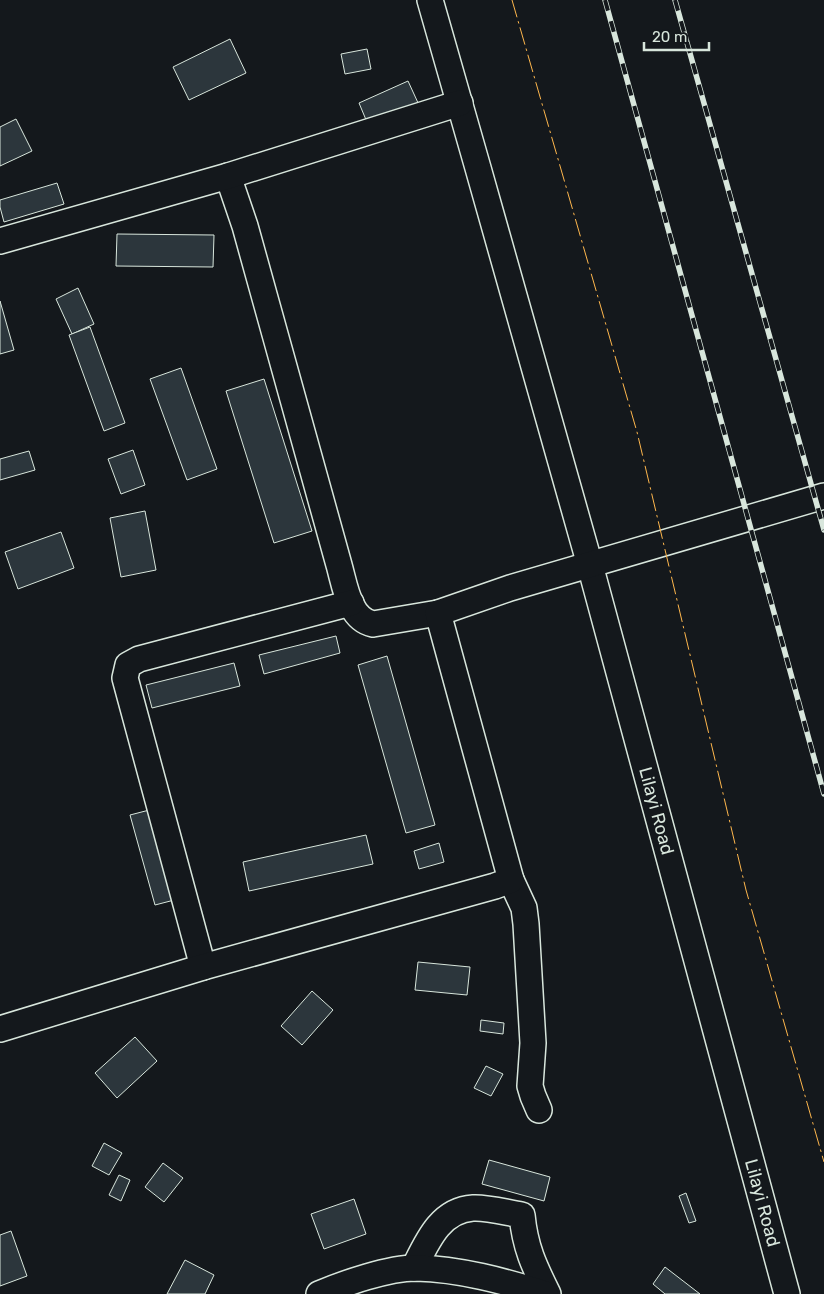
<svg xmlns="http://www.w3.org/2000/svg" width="824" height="1294" font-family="Rubik,sans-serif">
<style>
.building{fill:#2c363c;stroke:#d8e6dc}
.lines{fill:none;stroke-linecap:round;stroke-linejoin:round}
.minor-casing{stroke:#d8e6dc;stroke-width:28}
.minor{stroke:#14181c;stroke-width:25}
.rail-casing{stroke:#d8e6dc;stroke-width:5.5}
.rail{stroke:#14181c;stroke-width:4;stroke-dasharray:11;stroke-linecap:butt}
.power{stroke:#ffb74d;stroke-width:1;stroke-dasharray:18 4 2.5 4;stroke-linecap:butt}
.labels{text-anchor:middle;stroke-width:4;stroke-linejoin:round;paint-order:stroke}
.street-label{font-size:18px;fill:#d8e6dc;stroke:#14181c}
</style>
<rect width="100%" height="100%" fill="#14181c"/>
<!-- building -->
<g class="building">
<path d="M230 39 246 73 189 100 173 67Z"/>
<path d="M367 49 371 69 345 74 341 54Z"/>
<path d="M408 81 419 105 369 127 359 103Z"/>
<path d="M16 119 32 151 0 166V127Z"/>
<path d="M57 183 64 204 4 222 0 207V200Z"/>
<path d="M117 234 214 235 213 267 116 266Z"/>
<path d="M78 288 94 324 72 334 56 299Z"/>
<path d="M0 301 14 350 0 354Z"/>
<path d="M90 327 125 423 104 431 69 335Z"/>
<path d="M181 368 217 469 187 480 150 379Z"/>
<path d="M264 379 312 531 274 543 226 391Z"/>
<path d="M133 450 145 485 121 494 108 459Z"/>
<path d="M29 451 35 470 0 480V459Z"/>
<path d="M145 511 156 570 121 577 110 518Z"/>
<path d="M61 532 74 568 18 589 5 552Z"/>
<path d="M336 636 340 653 264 674 259 655Z"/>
<path d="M387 656 435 825 406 833 358 665Z"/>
<path d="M234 663 240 686 152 708 146 685Z"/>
<path d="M157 808 182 898 155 905 130 815Z"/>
<path d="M366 835 373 864 249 891 243 862Z"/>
<path d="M439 843 444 862 419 869 414 851Z"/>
<path d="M418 962 470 967 467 995 415 990Z"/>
<path d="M312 991 333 1010 302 1045 281 1026Z"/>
<path d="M481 1020 504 1023 503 1034 480 1031Z"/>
<path d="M135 1037 157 1061 117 1098 95 1073Z"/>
<path d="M486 1066 503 1074 491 1096 474 1088Z"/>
<path d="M104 1143 122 1153 109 1175 92 1166Z"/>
<path d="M489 1160 550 1177 544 1201 482 1184Z"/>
<path d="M163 1163 183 1178 164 1202 145 1187Z"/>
<path d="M119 1175 130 1180 121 1201 109 1195Z"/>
<path d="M686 1193 696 1221 689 1223 679 1196Z"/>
<path d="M354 1199 366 1234 324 1249 311 1214Z"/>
<path d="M11 1231 27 1276 0 1286V1235Z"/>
<path d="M185 1260 214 1275 205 1294H167Z"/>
<path d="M665 1267 700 1294H665L653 1284Z"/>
</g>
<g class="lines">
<!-- minor casing -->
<g class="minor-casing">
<g id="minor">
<path id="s1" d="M430 0 478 168 590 565 787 1294"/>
<path d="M228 176 245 226 339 565C345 586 349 619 373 624L438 613"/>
<path d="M0 241 228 176 460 103"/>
<path d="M511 880 524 908 526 924 533 1043 530 1086 533 1096 539 1110"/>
<path d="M203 967 125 678 128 665 139 659 351 603"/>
<path d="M0 1029 203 967 495 886 511 880 438 613 510 588 824 496"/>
<path d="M414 1268C427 1242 440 1210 473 1208 487 1207 508 1213 522 1215 525 1247 534 1266 548 1294"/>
<path d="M319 1294C345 1283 388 1268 416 1268 460 1269 504 1281 545 1294"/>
</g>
</g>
<!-- minor -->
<use href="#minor" class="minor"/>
<!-- rail casing -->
<g class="rail-casing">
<g id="rail">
<path d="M605 0 824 794"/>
<path d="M675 0 824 530"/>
</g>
</g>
<!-- rail -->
<use href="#rail" class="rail"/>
<!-- power -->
<path class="power" d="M512 0 637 432 746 890 824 1162"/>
</g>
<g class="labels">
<!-- street labels -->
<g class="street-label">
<text dy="6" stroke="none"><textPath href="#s1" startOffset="842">Lilayi Road</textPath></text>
<text dy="6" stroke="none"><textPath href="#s1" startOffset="1248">Lilayi Road</textPath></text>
</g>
</g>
<!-- scale -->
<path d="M644 42v8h65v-8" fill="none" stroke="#d8e6dc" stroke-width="2.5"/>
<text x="652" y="42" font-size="15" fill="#d8e6dc" stroke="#14181c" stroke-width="4" paint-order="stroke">20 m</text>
</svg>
